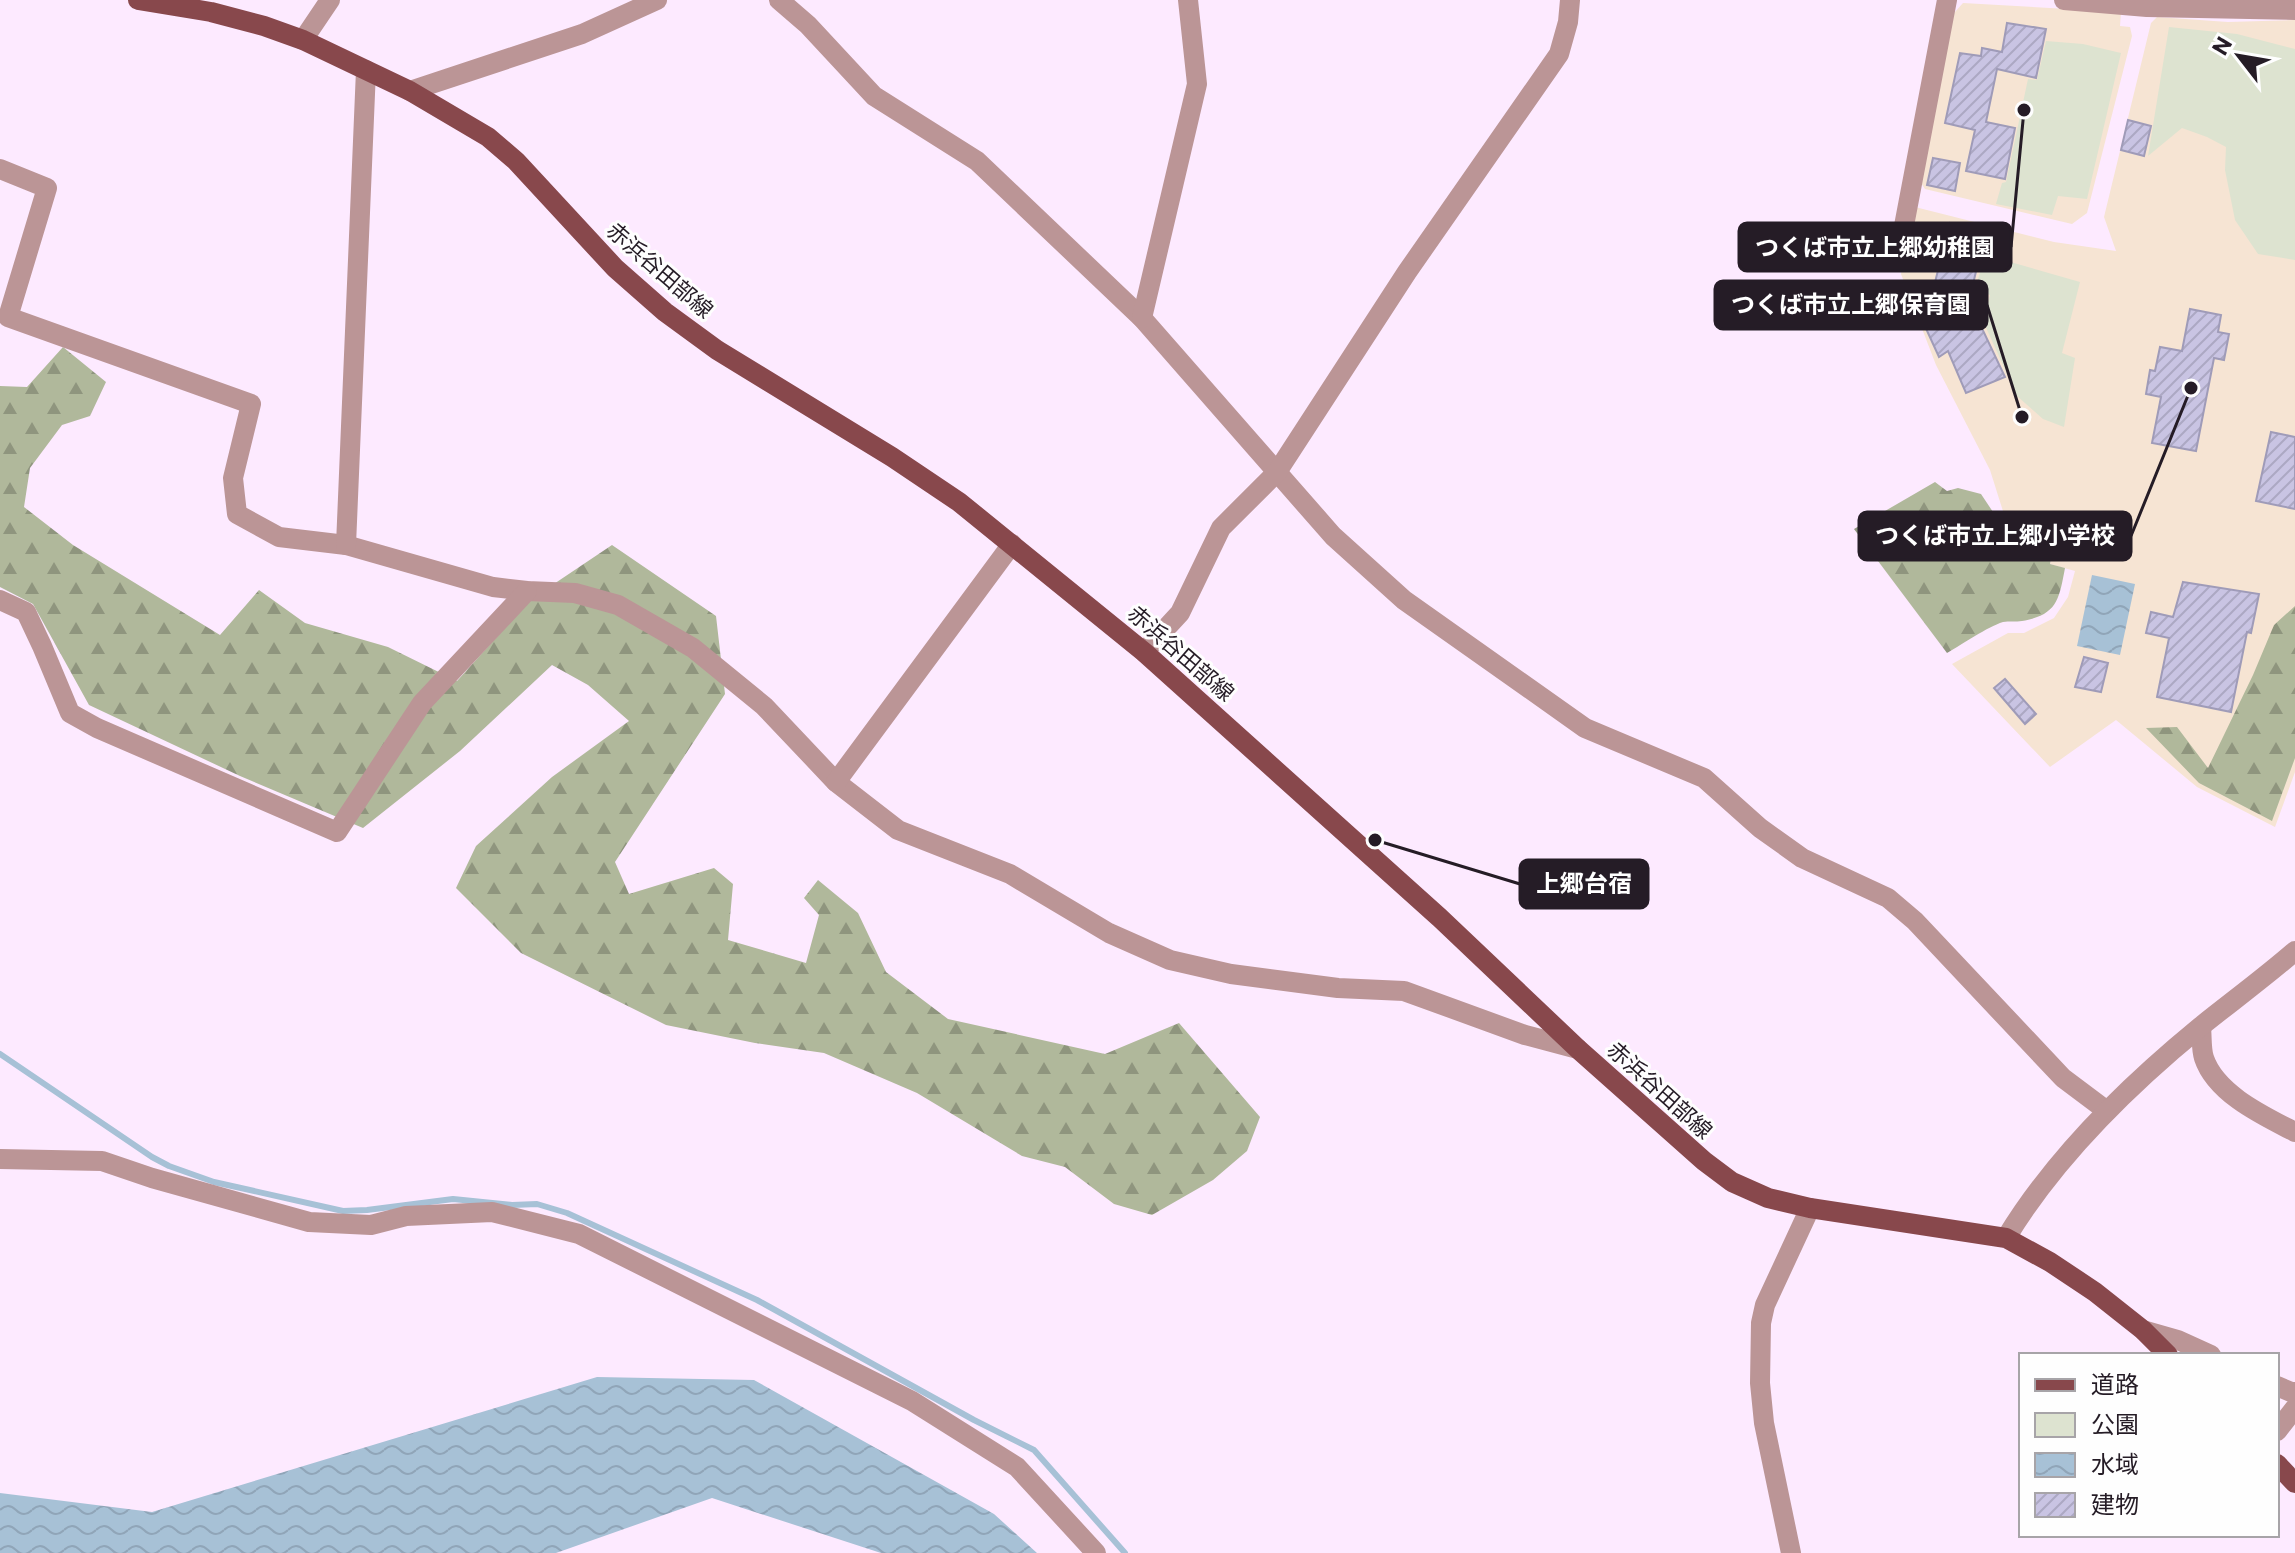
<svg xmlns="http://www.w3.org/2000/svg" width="2295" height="1553" font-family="Commissioner,'Noto Sans JP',sans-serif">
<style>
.education{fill:#f6e4d3}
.forest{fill:url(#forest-firs)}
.park{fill:#dde3d0}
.water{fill:url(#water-waves)}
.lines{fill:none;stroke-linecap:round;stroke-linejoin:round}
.stream{stroke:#a7c1d6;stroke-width:6}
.building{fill:url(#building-hatch);stroke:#9f9bb8;stroke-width:2}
.minor{stroke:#bb9596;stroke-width:20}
.major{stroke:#88484c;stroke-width:20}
.labels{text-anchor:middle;stroke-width:6;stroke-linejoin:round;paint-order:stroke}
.street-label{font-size:22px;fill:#251c26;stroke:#fefefe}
.leader{fill:none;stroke:#251c26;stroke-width:3}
.callout-dot{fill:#251c26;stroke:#fefefe;stroke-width:3}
.callout{fill:#251c26;stroke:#251c26;stroke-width:3}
.callout-label{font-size:24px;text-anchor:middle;font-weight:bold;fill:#fff}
</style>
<defs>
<pattern id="forest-firs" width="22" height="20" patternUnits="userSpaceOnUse" patternTransform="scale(2)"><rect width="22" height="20" fill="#b0b89b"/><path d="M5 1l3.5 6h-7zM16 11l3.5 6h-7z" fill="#8f957e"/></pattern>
<pattern id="water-waves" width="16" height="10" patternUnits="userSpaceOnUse" patternTransform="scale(2)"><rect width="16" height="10" fill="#a7c1d6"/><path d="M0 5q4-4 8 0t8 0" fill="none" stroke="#90a5b8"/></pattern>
<pattern id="building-hatch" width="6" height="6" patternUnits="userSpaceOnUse" patternTransform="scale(2)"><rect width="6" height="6" fill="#c9c4e3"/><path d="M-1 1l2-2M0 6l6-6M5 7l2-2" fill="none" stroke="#aca8c3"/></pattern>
</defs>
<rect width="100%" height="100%" fill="#fdeaff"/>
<!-- education -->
<g class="education">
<path d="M1963 3 2121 12 2120 26 2130 27 2132 36 2087 213 2072 224 1925 189 1921 183 1954 13Z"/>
<path d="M2157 17 2228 22 2295 20V772L2275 827 2197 787 2116 720 2050 767 1952 664 2008 633H2024L2054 618 2068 597 2075 571 2050 564 2057 525 2042 526 2040 540 2008 527 1990 470 1936 365 1901 274 1915 207 2054 242 2116 251 2104 217 2151 23Z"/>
</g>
<!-- forest -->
<g class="forest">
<path d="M63 347 106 382 90 416 62 425 30 468 24 507 73 545 220 635 259 590 305 623 388 647 457 681 530 600 612 545 716 616 725 694 615 862 629 894 714 868 733 884 728 940 806 963 819 915 804 898 818 880 858 913 886 972 948 1019 1105 1054 1179 1023 1260 1117 1247 1151 1213 1180 1152 1215 1114 1204 1065 1167 1022 1156 917 1093 824 1053 755 1043 666 1025 521 953 456 888 476 846 552 777 629 721 588 685 552 665 460 751 363 828 240 776 89 705 33 604 0 587V386L27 387Z"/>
<path d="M1935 482 1947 491 1958 488 1981 494 2007 533 2054 542 2050 564 2065 568C2059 600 2057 615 2022 621 2016 622 2009 621 2003 622 1987 627 1963 644 1947 653L1854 529Z"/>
<path d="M2295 606V758L2272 821 2199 783 2146 728 2177 727 2208 768 2253 675 2274 625Z"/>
</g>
<!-- park -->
<g class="park">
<path d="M2169 27 2237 34 2295 49V260L2258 254 2235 220 2225 170 2226 147 2207 137 2182 128 2148 156Z"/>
<path d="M2046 41 2083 44 2121 53 2087 199 2058 196 2052 215 1996 204 2002 183 2006 182 2028 79 2037 80Z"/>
<path d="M1987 249 2009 254 2007 261 2080 282 2062 353 2075 358 2064 427 2043 419 2017 396 1983 321 1990 295 1975 289Z"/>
</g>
<!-- water -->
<g class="water">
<path d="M2092 575 2135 584 2120 655 2077 646Z"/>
<path d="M597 1377 754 1380 994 1514 1037 1553H881L712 1498 556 1553H0V1493L152 1512Z"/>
</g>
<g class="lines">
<!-- stream -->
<path class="stream" d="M0 1054 152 1157 169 1166 214 1182 343 1211 367 1210 453 1199 512 1205 537 1204 567 1213 757 1300 974 1420 1034 1450 1125 1553"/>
</g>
<!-- building -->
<g class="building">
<path d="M2007 23 2046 29 2036 78 1997 69 1986 122 2015 128 2005 179 1966 171 1975 130 1945 123 1960 53 1981 56 1982 48 2002 52Z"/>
<path d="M2128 120 2151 126 2144 156 2121 150Z"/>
<path d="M1933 158 1960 163 1955 191 1927 185Z"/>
<path d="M1950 223 1981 229 1978 240 1983 242 1969 301 2005 377 1966 393 1948 351 1939 357 1918 311 1930 302Z"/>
<path d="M2190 309 2221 315 2218 332 2229 334 2224 360 2214 358 2196 451 2152 443 2161 397 2146 394 2150 370 2155 371 2160 347 2182 351Z"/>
<path d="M2271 432 2295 437V509L2256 501Z"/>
<path d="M2183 582 2259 594 2251 633 2247 632 2231 712 2157 697 2169 638 2146 633 2151 612 2173 617Z"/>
<path d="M2084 657 2108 663 2101 692 2075 687Z"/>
<path d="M2005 679 2036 714 2025 724 1994 688Z"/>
</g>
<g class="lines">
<!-- minor -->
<g class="minor">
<path d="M779 0 808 25 874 96 977 161 1142 318 1333 536 1404 600 1585 728 1704 778 1760 828 1802 858 1888 898 1915 921 2063 1078 2107 1111"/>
<path d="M2064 0 2147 7 2295 10"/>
<path d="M303 40 330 0"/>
<path d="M410 91 582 34 657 0"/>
<path d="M0 169 47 188 8 317 251 404 233 478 237 514 279 537 346 545 493 587 527 591 575 593 618 605 693 648 764 706 836 782 898 830 1010 874 1109 933 1170 960 1231 974 1338 988 1404 991 1525 1035 1578 1049"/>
<path d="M1899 252 1947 0"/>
<path d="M1142 318 1197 84 1188 0"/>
<path d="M346 545 366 70"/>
<path d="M0 600 26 612 42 646 70 713 97 728 337 832 422 703 527 591"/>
<path d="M1144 652 1180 613 1221 528 1277 472 1407 272 1559 54 1568 22 1570 0"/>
<path d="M836 782 1012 544"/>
<path d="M2201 1027C2202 1036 2201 1049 2204 1058 2216 1094 2264 1116 2295 1132"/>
<path d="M0 1159 102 1161 152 1178 309 1222 371 1225 406 1216 492 1212 579 1234 912 1401 1017 1467 1096 1553"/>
<path d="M2006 1238C2054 1159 2128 1086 2200 1027 2231 1002 2264 978 2295 951"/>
<path d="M2143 1330 2178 1340 2211 1355"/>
<path d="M2277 1386 2291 1392H2295"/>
<path d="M2277 1431 2295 1408"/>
<path d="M1791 1553 1764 1423 1760 1383 1761 1323 1765 1305 1810 1208"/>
</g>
<!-- major -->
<g class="major">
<path d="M138 0 211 12 264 26 303 40 410 91 488 137 516 161 615 268 665 312 717 350 892 457 959 502 1144 652 1440 918 1578 1049 1704 1161 1732 1182 1768 1198 1810 1208 2006 1238 2050 1262 2095 1292 2143 1330 2168 1355"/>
<path d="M2277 1464 2295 1483"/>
</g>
</g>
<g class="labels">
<!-- street labels -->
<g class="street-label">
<text transform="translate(660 270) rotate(41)" y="8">赤浜谷田部線</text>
<text transform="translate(1181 653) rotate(41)" y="8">赤浜谷田部線</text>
<text transform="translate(1660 1090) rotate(42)" y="8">赤浜谷田部線</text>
</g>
</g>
<!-- callouts -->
<path class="leader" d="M2024 110L2011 247M2022 417L1987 305M2191 388L2131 536M1375 840L1520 884"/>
<g class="callout-dot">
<circle cx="2024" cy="110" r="8"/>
<circle cx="2022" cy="417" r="8"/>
<circle cx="2191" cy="388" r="8"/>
<circle cx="1375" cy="840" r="8"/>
</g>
<g class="callout">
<rect x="1739" y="223" width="272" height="48" rx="8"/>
<rect x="1715" y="281" width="272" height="48" rx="8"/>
<rect x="1859" y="512" width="272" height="48" rx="8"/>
<rect x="1520" y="860" width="128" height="48" rx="8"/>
</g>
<g class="callout-label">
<text x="1875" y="256">つくば市立上郷幼稚園</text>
<text x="1851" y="313">つくば市立上郷保育園</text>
<text x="1995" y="544">つくば市立上郷小学校</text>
<text x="1584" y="892">上郷台宿</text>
</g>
<!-- legend -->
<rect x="2019" y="1353" width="260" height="184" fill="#fefefe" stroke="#a7a4a8" stroke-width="2"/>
<rect x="2035" y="1379" width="40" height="12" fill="#88484c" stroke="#a7a4a8" stroke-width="2"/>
<text x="2091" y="1393" font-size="24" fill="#251c26">道路</text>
<rect x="2035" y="1413" width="40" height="24" fill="#dde3d0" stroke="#a7a4a8" stroke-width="2"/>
<text x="2091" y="1433" font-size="24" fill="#251c26">公園</text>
<rect x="2035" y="1453" width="40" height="24" fill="url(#water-waves)" stroke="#a7a4a8" stroke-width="2"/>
<text x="2091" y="1473" font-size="24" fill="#251c26">水域</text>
<rect x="2035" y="1493" width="40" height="24" fill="url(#building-hatch)" stroke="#a7a4a8" stroke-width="2"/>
<text x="2091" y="1513" font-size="24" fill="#251c26">建物</text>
<!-- north arrow -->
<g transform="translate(2239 56) rotate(301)" stroke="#fefefe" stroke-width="6" paint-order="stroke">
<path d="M0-6L14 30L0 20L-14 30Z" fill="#251c26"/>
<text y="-12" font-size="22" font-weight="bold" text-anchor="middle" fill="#251c26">N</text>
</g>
</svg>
